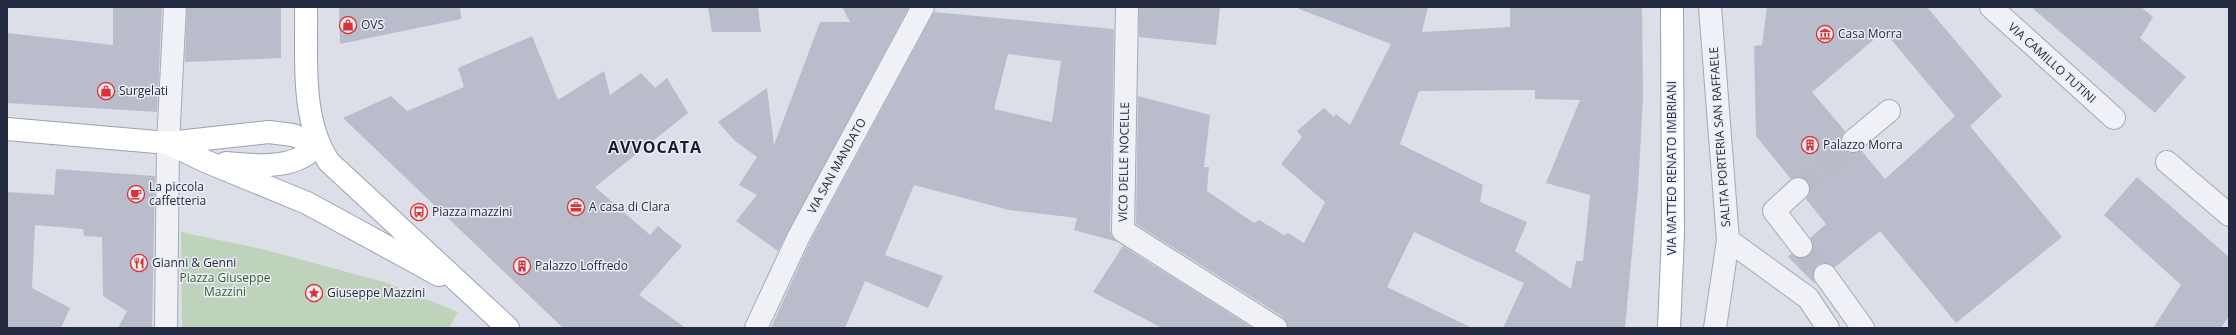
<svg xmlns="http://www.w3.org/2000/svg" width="2236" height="335" font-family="'Open Sans',sans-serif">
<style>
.green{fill:#bfd3bc}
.building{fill:#b9bdcb;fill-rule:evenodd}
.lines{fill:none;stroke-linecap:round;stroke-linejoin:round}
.minor-tunnel{stroke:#b7bbc6;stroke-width:22;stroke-dasharray:22 11;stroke-linecap:butt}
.minor-casing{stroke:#a5a9b6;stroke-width:24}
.major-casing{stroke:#9aa1b5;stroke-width:24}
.minor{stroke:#eff1f6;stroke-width:22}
.major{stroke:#fff;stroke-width:22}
.labels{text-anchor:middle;stroke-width:3;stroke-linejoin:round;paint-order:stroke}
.poi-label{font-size:12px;fill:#242a40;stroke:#eceef6;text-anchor:start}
.street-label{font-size:12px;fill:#242a40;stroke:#eceef6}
.park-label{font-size:12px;fill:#325d30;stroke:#eceef6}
.district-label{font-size:16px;font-weight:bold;letter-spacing:1px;fill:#171c30;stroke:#eceef6}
</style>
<rect width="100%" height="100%" fill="#dcdfe8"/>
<!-- green -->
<path class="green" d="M181 232 262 249 384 282 458 312 449 328H182Z"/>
<!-- building -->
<g class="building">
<path d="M113 7H162L157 112 7 103V33L113 45Z"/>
<path d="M187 7H281V58L185 62Z"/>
<path d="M339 7H460L461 19 340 44Z"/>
<path d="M708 7H758L761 32H712Z"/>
<path d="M842 7H909L778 251 736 221 757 195 739 185 757 157 735 141 718 122 767 88 774 145 820 22H850Z"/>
<path d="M1139 7H1220L1216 45 1139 37Z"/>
<path d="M1299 7H1428L1422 32 1510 27V7H1642L1643 98 1638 189 1625 328H1503L1524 283 1414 232 1387 287 1472 328H1288L1283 317 1136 224 1138 96 1210 115 1204 167H1209L1207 191 1254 223 1259 220 1284 235 1288 233 1304 243 1325 202 1281 164 1302 137 1297 131 1324 108 1334 117 1336 114 1350 125 1391 44 1299 9ZM1535 90V99L1580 100 1546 183 1590 195 1583 261H1576L1571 289 1515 251 1527 222 1480 202 1483 185 1400 144 1419 91Z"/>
<path d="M1767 7H1927L2002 96 1970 126 2062 237 1956 323 1880 231 1835 267 1824 263 1817 265 1813 276 1815 284 1788 257 1791 254 1802 258 1809 256 1813 245 1810 238 1826 224 1806 199 1810 192 1807 181 1801 177 1791 179 1756 136 1754 46 1762 45ZM1884 31 1955 116 1885 179 1861 150 1856 153H1849L1843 149 1841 137 1845 131 1812 92Z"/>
<path d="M2031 7H2141L2153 17 2140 38 2186 77 2155 113Z"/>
<path d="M934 12 1114 29 1110 231 1112 237 1118 242 1074 230 1077 218 1009 210 914 185 885 255 943 276 928 308 865 281 845 328H771L809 244ZM1008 54 1061 61 1052 122 994 109Z"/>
<path d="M532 36 558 100 604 71 610 95 641 73 655 88 667 78 688 113 595 187 650 235 658 226 682 246 639 295 686 328H563L343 118 391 96 407 111 464 87 458 68Z"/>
<path d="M56 169 155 176 152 328H118L127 311 103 296 102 237 84 236 83 229 35 225 32 288 70 308 61 328H7V192L54 195Z"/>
<path d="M2137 177 2229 257V316L2221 328H2153L2181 285 2104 215Z"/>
<path d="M1123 246 1253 328H1162L1093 292Z"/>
</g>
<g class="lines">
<!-- minor-tunnel -->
<g class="minor-tunnel">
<path d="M1798 189 1853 141"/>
<path d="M1801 246 1825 275"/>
</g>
<!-- minor casing -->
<g class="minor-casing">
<g id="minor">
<path d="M1127 7 1123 231 1276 328"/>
<path d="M1710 7 1728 240 1808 298 1828 328"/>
<path d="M1991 7 2114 118"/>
<path d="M1853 141 1889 111"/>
<path d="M2167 162 2229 215"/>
<path d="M1798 189 1774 211 1801 246"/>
<path d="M1825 275 1863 328"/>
<path d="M166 328 168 143 175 7"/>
<path d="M756 328 798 238 923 7"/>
<path d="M1715 328 1728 240"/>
</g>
</g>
<!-- major casing -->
<g class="major-casing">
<g id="major">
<path d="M306 7C307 57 300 119 329 162L508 328"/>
<path d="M7 129 168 143 269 132 293 135 319 145"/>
<path d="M168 143 205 161 307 203 439 275"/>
<path d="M226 163C250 165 282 169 304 156 309 153 314 148 319 145"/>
<path d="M1669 328 1673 234 1672 7"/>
</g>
</g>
<!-- minor -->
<use href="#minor" class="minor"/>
<!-- major -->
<use href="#major" class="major"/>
</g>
<!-- icons -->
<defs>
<g id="shop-ring" transform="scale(0.9)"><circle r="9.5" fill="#eceef6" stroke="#dc3232" stroke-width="1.5"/><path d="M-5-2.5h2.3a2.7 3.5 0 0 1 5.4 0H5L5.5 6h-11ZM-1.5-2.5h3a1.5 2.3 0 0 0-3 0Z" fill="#dc3232"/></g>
<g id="museum-ring" transform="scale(0.9)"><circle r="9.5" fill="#eceef6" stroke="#dc3232" stroke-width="1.5"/><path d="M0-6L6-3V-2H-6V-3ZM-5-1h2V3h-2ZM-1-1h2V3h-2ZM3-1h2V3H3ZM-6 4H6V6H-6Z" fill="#dc3232"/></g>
<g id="building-ring" transform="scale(0.9)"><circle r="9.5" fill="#eceef6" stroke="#dc3232" stroke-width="1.5"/><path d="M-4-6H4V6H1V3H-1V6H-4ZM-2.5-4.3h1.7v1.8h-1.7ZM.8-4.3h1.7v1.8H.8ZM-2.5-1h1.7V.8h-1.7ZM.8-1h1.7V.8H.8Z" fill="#dc3232"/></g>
<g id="cafe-ring" transform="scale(0.9)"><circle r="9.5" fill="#eceef6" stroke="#dc3232" stroke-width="1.5"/><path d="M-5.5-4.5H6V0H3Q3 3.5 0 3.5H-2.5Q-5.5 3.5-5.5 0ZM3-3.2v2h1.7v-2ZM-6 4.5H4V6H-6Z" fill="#dc3232"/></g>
<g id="office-ring" transform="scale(0.9)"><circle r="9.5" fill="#eceef6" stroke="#dc3232" stroke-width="1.5"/><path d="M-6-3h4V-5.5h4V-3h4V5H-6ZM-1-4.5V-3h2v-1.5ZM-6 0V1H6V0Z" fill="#dc3232"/></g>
<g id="bus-ring" transform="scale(0.9)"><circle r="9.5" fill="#eceef6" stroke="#dc3232" stroke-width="1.5"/><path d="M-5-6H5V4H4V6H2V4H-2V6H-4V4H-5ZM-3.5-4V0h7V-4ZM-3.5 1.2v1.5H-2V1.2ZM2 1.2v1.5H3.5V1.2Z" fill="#dc3232"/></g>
<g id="restaurant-ring" transform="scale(0.9)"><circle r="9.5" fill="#eceef6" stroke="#dc3232" stroke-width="1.5"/><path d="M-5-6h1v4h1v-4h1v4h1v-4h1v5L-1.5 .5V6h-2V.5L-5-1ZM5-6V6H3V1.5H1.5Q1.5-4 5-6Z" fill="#dc3232"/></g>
<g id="sight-ring" transform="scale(0.9)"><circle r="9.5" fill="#eceef6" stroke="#dc3232" stroke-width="1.5"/><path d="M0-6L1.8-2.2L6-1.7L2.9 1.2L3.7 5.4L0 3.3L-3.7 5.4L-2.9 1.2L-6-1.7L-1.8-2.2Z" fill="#dc3232"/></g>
</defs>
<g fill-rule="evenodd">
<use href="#shop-ring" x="348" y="25"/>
<use href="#museum-ring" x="1825" y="34"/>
<use href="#shop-ring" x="106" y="91"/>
<use href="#building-ring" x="1810" y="145"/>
<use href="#cafe-ring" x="136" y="194"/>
<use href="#office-ring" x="576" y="207"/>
<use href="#bus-ring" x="419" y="212"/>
<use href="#restaurant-ring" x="139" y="263"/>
<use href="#building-ring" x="522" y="266"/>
<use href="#sight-ring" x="314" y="293"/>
</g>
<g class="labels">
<!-- poi labels -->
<g class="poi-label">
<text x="361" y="29">OVS</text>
<text x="1838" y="38">Casa Morra</text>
<text x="119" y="95">Surgelati</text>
<text x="1823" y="149">Palazzo Morra</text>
<text x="149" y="191">La piccola<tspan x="149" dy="14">caffetteria</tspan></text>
<text x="589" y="211">A casa di Clara</text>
<text x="432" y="216">Piazza mazzini</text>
<text x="152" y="267">Gianni &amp; Genni</text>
<text x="535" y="270">Palazzo Loffredo</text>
<text x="327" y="297">Giuseppe Mazzini</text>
</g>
<!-- street labels -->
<g class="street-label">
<text transform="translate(2052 63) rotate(42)" y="4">VIA CAMILLO TUTINI</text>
<text transform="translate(1720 137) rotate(-94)" y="4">SALITA PORTERIA SAN RAFFAELE</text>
<text transform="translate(1124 162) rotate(-89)" y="4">VICO DELLE NOCELLE</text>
<text transform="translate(837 166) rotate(-61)" y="4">VIA SAN MANDATO</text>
<text transform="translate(1672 168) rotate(-90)" y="4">VIA MATTEO RENATO IMBRIANI</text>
</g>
<!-- park labels -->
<g class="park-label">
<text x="225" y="282">Piazza Giuseppe<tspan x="225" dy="14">Mazzini</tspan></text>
</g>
<!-- district labels -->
<g class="district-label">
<text x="655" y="153">AVVOCATA</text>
</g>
</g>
<!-- border -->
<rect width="2236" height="335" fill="none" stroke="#242a40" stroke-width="16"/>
</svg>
